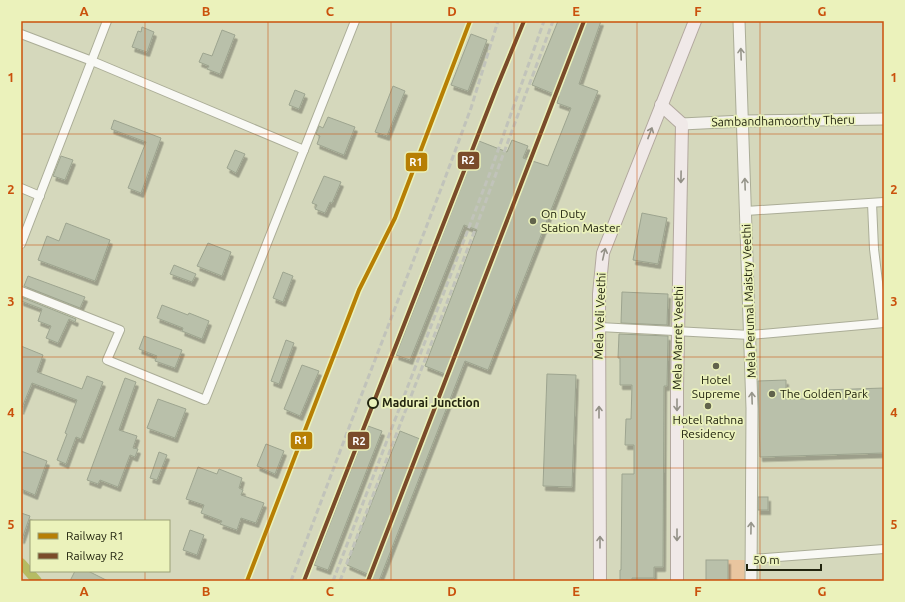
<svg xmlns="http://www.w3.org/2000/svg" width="905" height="602" font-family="Ubuntu,sans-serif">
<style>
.green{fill:#e9c59f}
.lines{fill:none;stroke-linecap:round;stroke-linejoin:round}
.canal{stroke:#b5bc64;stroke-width:10}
.building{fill:#b9c0aa;stroke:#9da48f;filter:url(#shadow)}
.street-casing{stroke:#abad97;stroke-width:10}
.secondary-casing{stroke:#abad97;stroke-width:13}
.primary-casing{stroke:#b2a89e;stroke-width:14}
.street{stroke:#f9f9f5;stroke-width:8}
.secondary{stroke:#f4f2ee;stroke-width:11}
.primary{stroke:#f0e9e8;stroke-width:12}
.rail{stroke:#c1c3ba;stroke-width:3;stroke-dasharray:6 3;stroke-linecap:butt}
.rail-1-casing{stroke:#ebf2bb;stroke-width:7}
.rail-2-casing{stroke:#ebf2bb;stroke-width:7}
.rail-1{stroke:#b77f04;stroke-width:4}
.rail-2{stroke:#7a4b2a;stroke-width:4}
.oneway{stroke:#96958a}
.oneway2{stroke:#939086}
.grid{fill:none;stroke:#ca510c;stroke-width:1;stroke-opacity:0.55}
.poi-dot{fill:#61634c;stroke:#ebf2bb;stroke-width:1.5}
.stop-dot{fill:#ebf2bb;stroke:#22240f;stroke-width:2}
.labels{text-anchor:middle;stroke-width:3.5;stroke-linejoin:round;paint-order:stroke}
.street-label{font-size:12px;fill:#22240f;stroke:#ebf2bb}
.poi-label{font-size:12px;fill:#22240f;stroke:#ebf2bb;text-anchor:start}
.stop-label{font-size:12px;font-weight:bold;fill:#22240f;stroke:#ebf2bb;text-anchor:start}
.line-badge{stroke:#ebf2bb;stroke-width:1.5}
.badge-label{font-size:11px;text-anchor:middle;font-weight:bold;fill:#fff}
.neatline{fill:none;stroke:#ca510c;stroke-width:1.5}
.grid-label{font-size:13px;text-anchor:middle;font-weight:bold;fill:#ca510c}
</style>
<defs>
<filter id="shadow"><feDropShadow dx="2.5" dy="4.5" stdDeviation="0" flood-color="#0004"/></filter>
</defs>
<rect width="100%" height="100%" fill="#d5d8bc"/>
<!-- green -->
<rect class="green" x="728" y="560" width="20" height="21"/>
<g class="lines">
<!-- canal -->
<path class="canal" d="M21 563 37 581"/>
</g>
<!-- building -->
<g class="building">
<path d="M558 21H601L579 84 598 91 488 370 465 361 379 581H370L372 576 347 565 400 431 425 441 450 376 425 366 477 230 464 225 410 360 396 355 479 141 507 152 512 140 528 146 523 158 548 166 571 108 557 103 559 96 532 85Z"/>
<path d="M142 27 154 32 147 52 132 47 138 31 141 32Z"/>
<path d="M222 30 235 35 220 74 207 69 209 66 199 62 203 53 212 56Z"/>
<path d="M471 34 487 40 468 91 451 85Z"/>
<path d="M393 86 405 91 387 136 375 132Z"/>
<path d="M295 90 305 94 299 109 289 105Z"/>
<path d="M328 117 355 127 344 155 317 144 320 136 316 134 319 126 323 128Z"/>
<path d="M114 120 161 138 141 193 128 188 146 142 111 129Z"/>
<path d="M235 150 245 154 236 173 227 168Z"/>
<path d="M61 156 73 160 65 180 53 176Z"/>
<path d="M324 176 341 182 332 203 330 202 325 213 315 209 317 205 312 203Z"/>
<path d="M642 213 667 218 658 264 633 260Z"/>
<path d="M66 223 110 240 95 281 38 260 47 236 59 241Z"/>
<path d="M208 243 231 252 222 276 197 266Z"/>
<path d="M174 265 196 274 192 282 170 274Z"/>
<path d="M283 272 293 276 283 302 273 298Z"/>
<path d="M28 276 85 297 80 308 24 286Z"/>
<path d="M622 292 668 294 667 325 621 323Z"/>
<path d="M21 297 76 319 75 322 69 319 58 343 46 338 51 326 38 321 42 309 21 301Z"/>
<path d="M162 305 188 315 189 313 209 321 202 339 182 331 183 328 157 318Z"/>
<path d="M619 334 668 336 667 386H664L663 567H654V578H632V581H620V570H621L622 474H634V445H625L626 419H631L632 385H620V358H618Z"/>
<path d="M144 336 182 350 175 368 155 361 157 356 139 349Z"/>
<path d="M286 340 294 343 279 384 271 381Z"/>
<path d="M21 346 43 355 37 372 82 389 87 376 103 382 81 439 76 437 66 464 57 460 67 434 65 433 77 400 32 383 21 410Z"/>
<path d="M302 365 319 371 300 416 284 409Z"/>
<path d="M547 374 576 375 572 487 543 486Z"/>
<path d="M125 378 136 382 119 430 137 436 133 448 138 449 135 457 130 455 118 487 100 480 98 484 87 480Z"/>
<path d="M786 380V399H811V396H824V390L884 388V453L760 457 758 381Z"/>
<path d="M158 399 186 409 175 438 147 428Z"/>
<path d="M368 426 382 431 328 570 314 565Z"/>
<path d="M266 444 284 451 275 474 257 466Z"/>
<path d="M21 451 47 461 35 495 21 489Z"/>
<path d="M159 452 167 455 157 480 150 478Z"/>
<path d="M198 467 217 474 219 469 242 478 239 488 243 490 241 495 264 503 256 523 241 518 237 530 220 524 222 521 201 513 204 505 186 499Z"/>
<rect x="758" y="497" width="10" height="13"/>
<path d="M21 513 30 516 22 539H21Z"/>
<path d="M190 530 204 535 197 555 183 550Z"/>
<rect x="706" y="560" width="22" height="21"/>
<path d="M75 571H88L108 581H70Z"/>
</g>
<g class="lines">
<!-- street casing -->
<g class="street-casing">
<g id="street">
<path d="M21 34 92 61 304 150"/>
<path d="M21 188 40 196"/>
<path d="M872 203 874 249 883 323"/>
<path d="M746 211 884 202"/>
<path d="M21 244 107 21"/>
<path d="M21 291 120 330 107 360 205 400 355 21"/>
<path d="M599 327 750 335 884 323"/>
<path d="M751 559 884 549"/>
</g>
</g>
<!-- secondary casing -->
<g class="secondary-casing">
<g id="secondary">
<path d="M739 21 752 408 751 581"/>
<path d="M682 124 743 121 884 119"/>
</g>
</g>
<!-- primary casing -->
<g class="primary-casing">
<g id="primary">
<path d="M661 105 682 124 677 389V581"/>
<path d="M600 581 599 294 603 253 695 21"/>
</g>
</g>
<!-- street -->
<use href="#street" class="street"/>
<!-- secondary -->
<use href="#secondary" class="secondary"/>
<!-- primary -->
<use href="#primary" class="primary"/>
<!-- rail -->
<g class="rail">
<path d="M247 581 359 290 395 218 470 21"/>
<path d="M291 581 353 417 444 181 471 108 498 21"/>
<path d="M304 581 496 89 524 21"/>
<path d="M333 581 491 170 544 21"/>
<path d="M340 581 481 214 553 21"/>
</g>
<!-- rail-1 casing -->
<g class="rail-1-casing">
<path id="rail-1" d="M247 581 359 290 395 218 470 21"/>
</g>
<!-- rail-2 casing -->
<g class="rail-2-casing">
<g id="rail-2">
<path d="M304 581 496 89 524 21"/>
<path d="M368 581 584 21"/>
</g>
</g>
<!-- rail-1 -->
<use href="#rail-1" class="rail-1"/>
<!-- rail-2 -->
<use href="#rail-2" class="rail-2"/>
</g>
<!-- one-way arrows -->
<defs><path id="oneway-shaft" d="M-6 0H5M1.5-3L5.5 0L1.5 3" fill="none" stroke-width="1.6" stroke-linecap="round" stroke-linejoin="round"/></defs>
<g class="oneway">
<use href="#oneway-shaft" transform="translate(741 54) rotate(-92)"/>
<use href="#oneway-shaft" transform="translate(745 184) rotate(-92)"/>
<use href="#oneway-shaft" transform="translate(752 398) rotate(-92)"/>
<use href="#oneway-shaft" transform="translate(751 528) rotate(-89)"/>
</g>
<g class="oneway2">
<use href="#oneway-shaft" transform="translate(650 133) rotate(-69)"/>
<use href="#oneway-shaft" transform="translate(681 177) rotate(91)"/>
<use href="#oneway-shaft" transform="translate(604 254) rotate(-77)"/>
<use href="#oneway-shaft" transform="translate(677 405) rotate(90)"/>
<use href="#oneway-shaft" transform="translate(599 412) rotate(-90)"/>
<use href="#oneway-shaft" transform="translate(677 535) rotate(90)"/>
<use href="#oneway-shaft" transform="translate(600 542) rotate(-90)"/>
</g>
<!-- grid -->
<path class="grid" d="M145 21V521M268 21V581M391 21V581M514 21V581M637 21V581M760 21V581M21 134H884M21 245H884M21 357H884M21 468H884M145 571V581"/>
<!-- markers -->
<g class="poi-dot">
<circle cx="533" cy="221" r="4"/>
<circle cx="716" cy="366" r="4"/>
<circle cx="772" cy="394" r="4"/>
<circle cx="708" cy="406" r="4"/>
</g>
<circle class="stop-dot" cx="373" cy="403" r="5"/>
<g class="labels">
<!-- street labels -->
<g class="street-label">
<text transform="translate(783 121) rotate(-1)" y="4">Sambandhamoorthy Theru</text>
<text transform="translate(749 301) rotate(-92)" y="4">Mela Perumal Maistry Veethi</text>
<text transform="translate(600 316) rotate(-88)" y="4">Mela Veli Veethi</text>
<text transform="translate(678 338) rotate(-89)" y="4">Mela Marret Veethi</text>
</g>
<!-- poi labels -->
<g class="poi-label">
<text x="541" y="218">On Duty<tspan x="541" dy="14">Station Master</tspan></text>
<text x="716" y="384" text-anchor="middle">Hotel<tspan x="716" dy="14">Supreme</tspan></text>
<text x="780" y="398">The Golden Park</text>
<text x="708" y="424" text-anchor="middle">Hotel Rathna<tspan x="708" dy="14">Residency</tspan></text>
</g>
<!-- stop labels -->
<g class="stop-label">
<text x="382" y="407">Madurai Junction</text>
</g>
</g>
<g class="line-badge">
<rect x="457" y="151" width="23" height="19" rx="4" fill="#7a4b2a"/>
<rect x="405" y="152" width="23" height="20" rx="4" fill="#b77f04"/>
<rect x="290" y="431" width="23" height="19" rx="4" fill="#b77f04"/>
<rect x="347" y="431" width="23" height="19" rx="4" fill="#7a4b2a"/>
</g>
<g class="badge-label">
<text x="468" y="164">R2</text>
<text x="416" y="166">R1</text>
<text x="301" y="444">R1</text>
<text x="359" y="445">R2</text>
</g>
<!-- border -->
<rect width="905" height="602" fill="none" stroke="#ebf2bb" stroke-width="44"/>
<!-- legend -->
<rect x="30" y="520" width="140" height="52" fill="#ebf2bb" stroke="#9ba076"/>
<rect x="38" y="533" width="20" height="6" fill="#b77f04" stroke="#9ba076"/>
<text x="66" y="540" font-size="12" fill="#22240f">Railway R1</text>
<rect x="38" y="553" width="20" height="6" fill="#7a4b2a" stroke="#9ba076"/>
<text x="66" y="560" font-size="12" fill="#22240f">Railway R2</text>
<!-- scale -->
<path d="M747 564v6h74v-6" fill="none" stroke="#22240f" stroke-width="2"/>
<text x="753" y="564" font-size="12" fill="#22240f" stroke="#ebf2bb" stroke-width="3" paint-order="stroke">50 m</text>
<rect x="22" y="22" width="861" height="558" class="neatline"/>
<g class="grid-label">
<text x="84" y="16">A</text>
<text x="206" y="16">B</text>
<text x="330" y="16">C</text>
<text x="452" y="16">D</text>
<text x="576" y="16">E</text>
<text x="698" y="16">F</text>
<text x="822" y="16">G</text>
<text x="11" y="82">1</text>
<text x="894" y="82">1</text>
<text x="11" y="194">2</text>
<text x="894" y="194">2</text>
<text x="11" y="306">3</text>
<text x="894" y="306">3</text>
<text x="11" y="417">4</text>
<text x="894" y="417">4</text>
<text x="11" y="529">5</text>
<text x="894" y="529">5</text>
<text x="84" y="596">A</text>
<text x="206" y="596">B</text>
<text x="330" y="596">C</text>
<text x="452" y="596">D</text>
<text x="576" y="596">E</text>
<text x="698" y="596">F</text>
<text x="822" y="596">G</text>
</g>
</svg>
